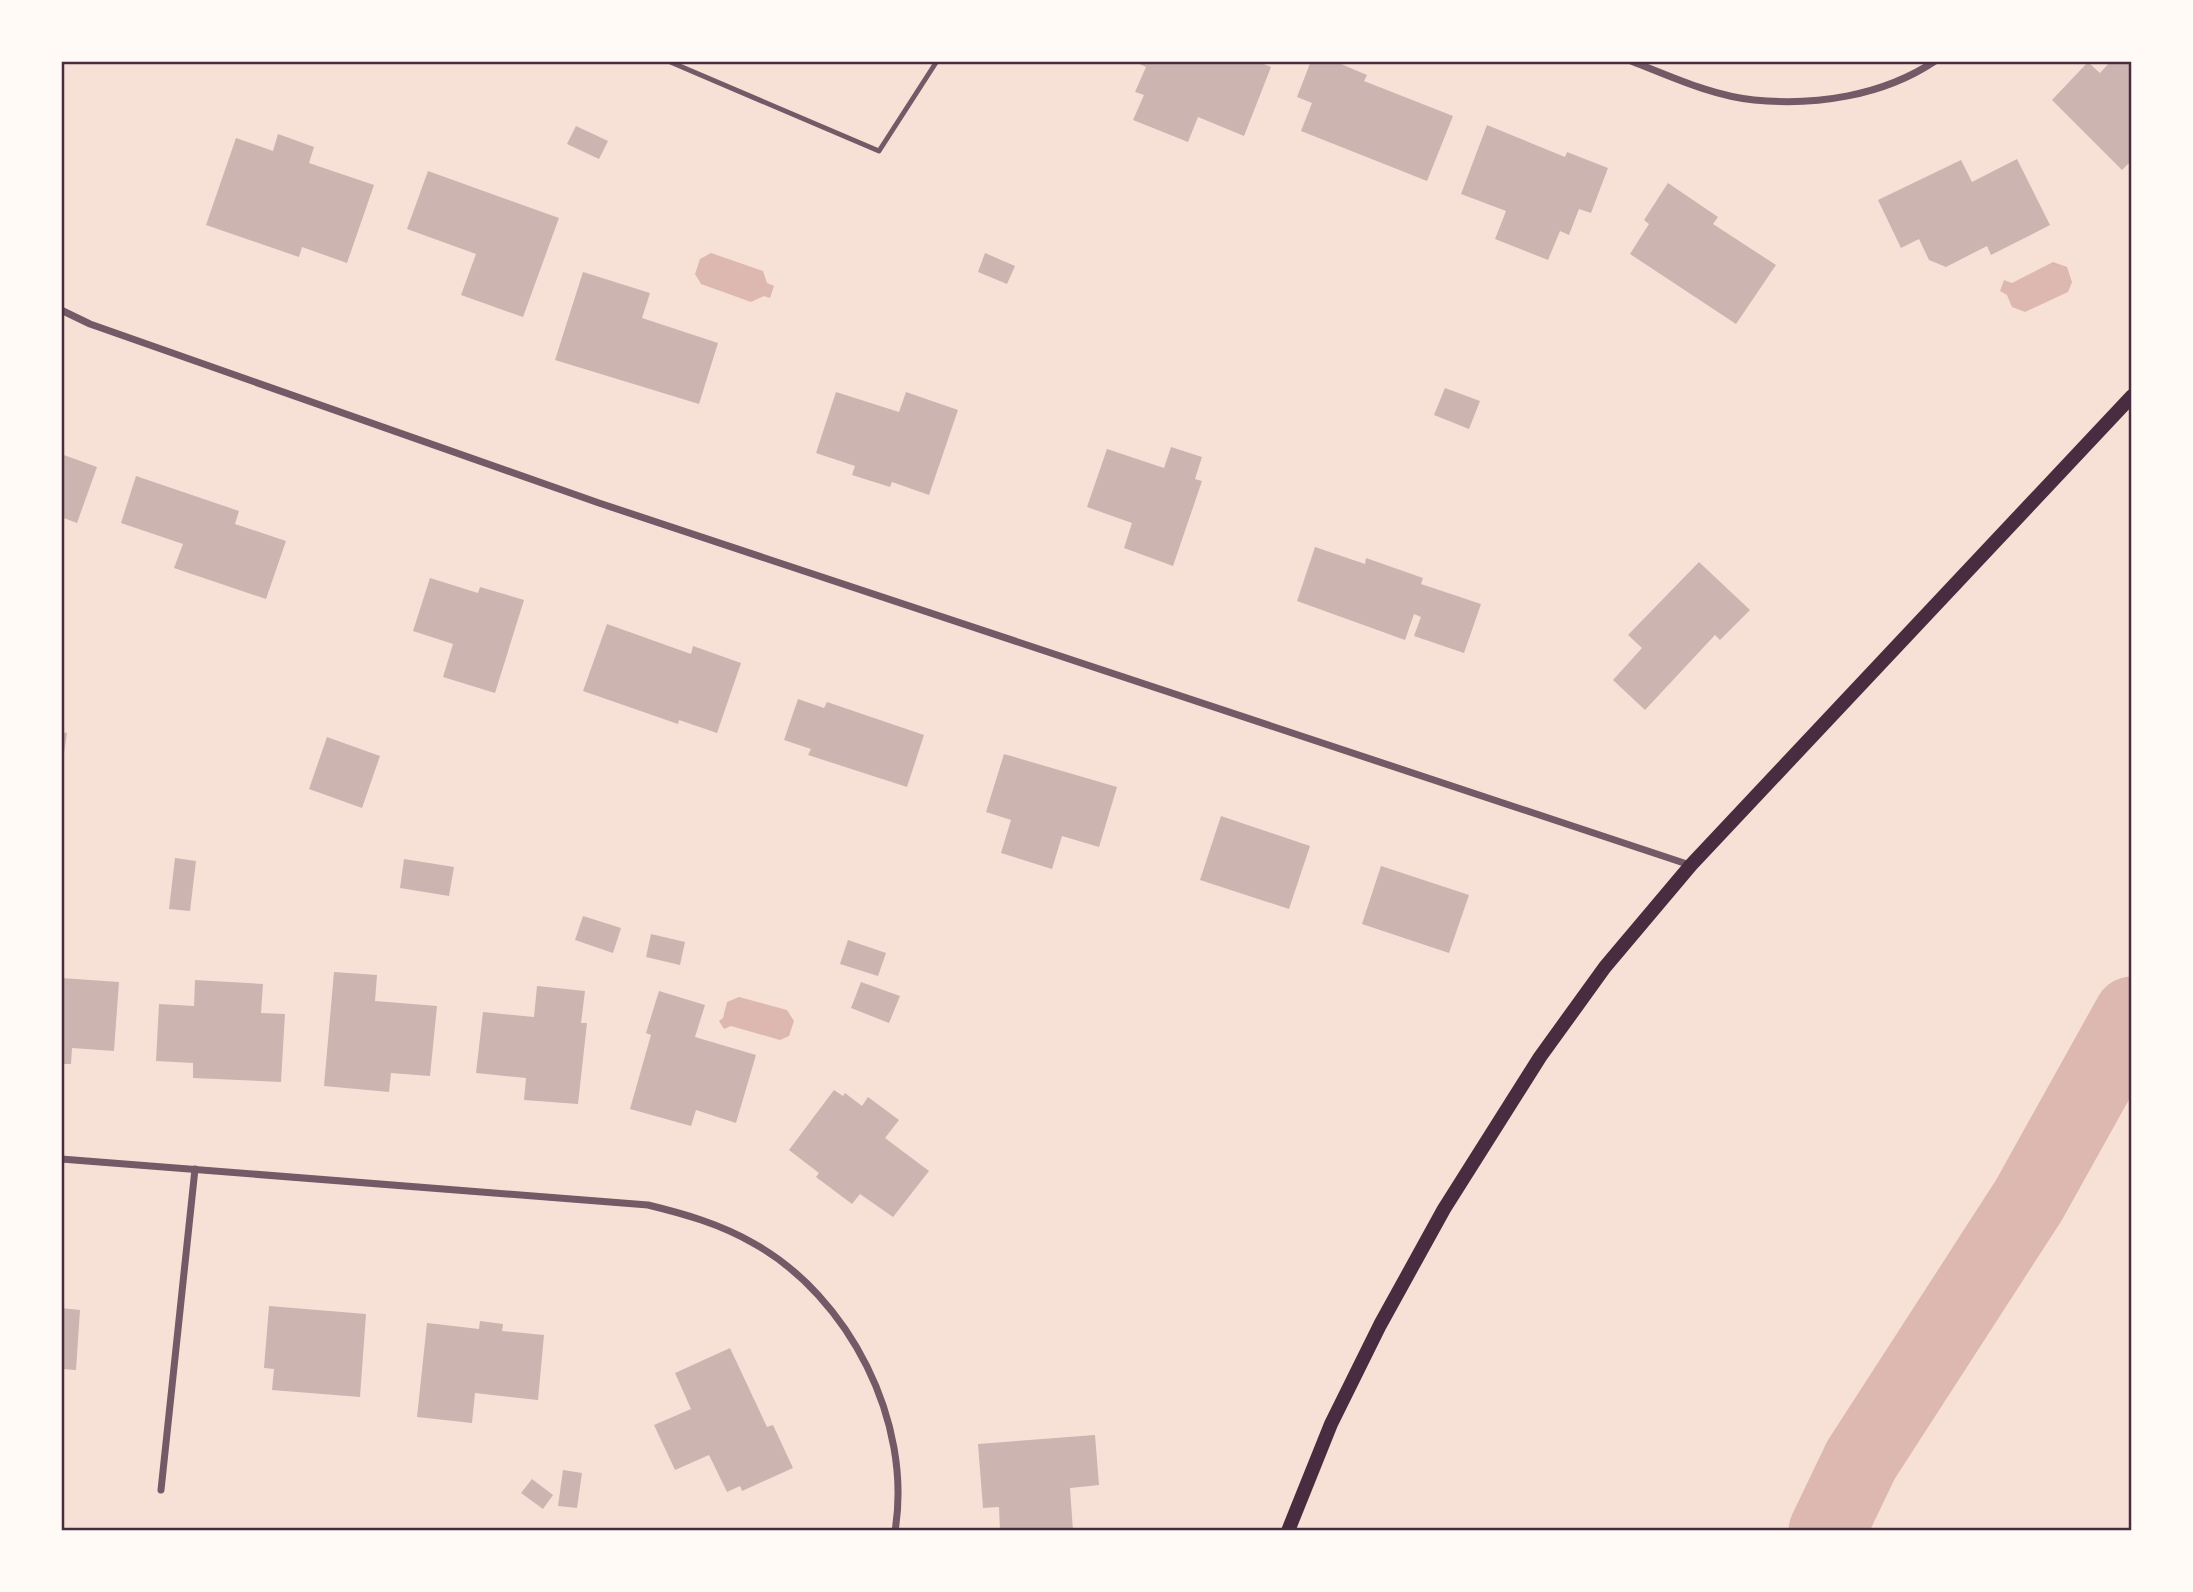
<svg xmlns="http://www.w3.org/2000/svg" width="2193" height="1592" font-family="'Exo 2',sans-serif">
<style>
.water{fill:#dcb8b0}
.lines{fill:none;stroke-linecap:round;stroke-linejoin:round}
.river{stroke:#dcb8b0;stroke-width:77}
.building{fill:#ccb4b1}
.service{stroke:#755966;stroke-width:5}
.minor{stroke:#755966;stroke-width:7}
.secondary{stroke:#4a2c40;stroke-width:14}
.neatline{fill:none;stroke:#4a2c40;stroke-width:2.5}
</style>
<rect width="100%" height="100%" fill="#f7e1d7"/>
<!-- water -->
<g class="water">
<path d="M711 253 763 271 767 283 774 286 770 298 764 296 751 302 701 284 695 274 700 259Z"/>
<path d="M2053 262 2067 267 2072 282 2068 292 2025 312 2012 307 2007 295 2000 291 2004 280 2012 283Z"/>
<path d="M739 997 787 1010 794 1021 789 1036 780 1040 731 1026 724 1029 719 1021 723 1018 727 1002Z"/>
</g>
<g class="lines">
<!-- river -->
<path class="river" d="M1827 1531 1861 1460 2029 1200 2132 1015"/>
</g>
<!-- building -->
<g class="building">
<path d="M1133 61H1256L1271 67 1244 136 1198 117 1188 142 1133 120 1144 95 1135 92 1146 67Z"/>
<path d="M1311 61H1334L1367 75 1364 81 1453 116 1427 181 1301 131 1312 103 1297 97Z"/>
<path d="M2111 61H2132V160L2122 170 2052 100 2088 62 2100 73Z"/>
<path d="M1487 125 1565 157 1567 152 1608 168 1591 213 1579 209 1569 235 1560 231 1548 260 1495 239 1506 211 1461 194Z"/>
<path d="M576 126 608 141 599 159 567 144Z"/>
<path d="M278 134 314 147 309 163 374 185 347 263 302 247 299 257 206 225 236 138 273 151Z"/>
<path d="M2017 159 2050 225 1991 255 1987 246 1946 267 1929 260 1919 239 1901 248 1878 200 1961 160 1972 182Z"/>
<path d="M428 171 559 218 523 317 461 295 476 254 407 229Z"/>
<path d="M1668 183 1718 217 1713 224 1776 265 1736 324 1630 254 1649 224 1644 220Z"/>
<path d="M985 253 1015 266 1007 284 978 272Z"/>
<path d="M583 272 650 293 642 318 718 343 699 404 555 360Z"/>
<path d="M1445 388 1480 401 1469 429 1434 415Z"/>
<path d="M836 392 899 412 906 392 958 410 929 495 892 482 890 487 852 475 855 466 816 453Z"/>
<path d="M1171 447 1202 457 1195 479 1202 481 1173 566 1124 548 1132 523 1087 507 1107 449 1164 468Z"/>
<path d="M61 454 97 467 77 523 61 517Z"/>
<path d="M136 476 239 511 235 524 286 541 266 599 174 568 183 544 121 523Z"/>
<path d="M1315 547 1365 564 1366 558 1423 578 1421 584 1481 604 1464 653 1414 636 1421 617 1414 614 1405 640 1297 601Z"/>
<path d="M1699 562 1750 610 1720 640 1715 635 1645 710 1613 680 1642 648 1628 635Z"/>
<path d="M430 578 478 593 480 587 524 600 495 693 443 677 453 644 413 631Z"/>
<path d="M607 624 691 654 693 646 741 663 717 733 679 720 678 724 583 691Z"/>
<path d="M798 699 824 708 827 702 924 735 907 787 808 755 811 749 784 740Z"/>
<path d="M61 732 67 733 63 760H61Z"/>
<path d="M327 737 380 756 362 808 309 789Z"/>
<path d="M1004 754 1117 787 1099 847 1062 836 1052 869 1001 853 1011 820 986 812Z"/>
<path d="M1221 816 1310 846 1289 909 1200 880Z"/>
<path d="M175 858 196 861 190 911 169 909Z"/>
<path d="M404 859 454 867 449 896 400 888Z"/>
<path d="M1381 866 1469 895 1449 953 1362 924Z"/>
<path d="M583 916 621 928 613 953 575 940Z"/>
<path d="M651 934 685 942 680 965 646 957Z"/>
<path d="M848 940 886 953 878 976 840 964Z"/>
<path d="M334 972 377 975 375 1001 437 1006 430 1076 391 1073 389 1092 324 1086Z"/>
<path d="M61 978 119 982 114 1051 72 1048 71 1064H61Z"/>
<path d="M195 980 263 984 261 1013 285 1014 281 1082 193 1078V1063L156 1061 159 1004 194 1006Z"/>
<path d="M861 982 900 996 889 1023 851 1008Z"/>
<path d="M537 986 585 991 581 1023H587L578 1104 524 1100 526 1078 476 1073 483 1012 534 1017Z"/>
<path d="M659 991 705 1005 695 1037 756 1055 736 1123 696 1110 691 1126 630 1109 651 1035 646 1033Z"/>
<path d="M834 1090 843 1096 845 1093 862 1106 868 1097 899 1120 885 1138 929 1171 893 1217 860 1194 852 1204 816 1177 819 1173 789 1150Z"/>
<path d="M269 1306 366 1314 360 1397 272 1390 274 1369 264 1368Z"/>
<path d="M61 1308 80 1310 76 1370 61 1369Z"/>
<path d="M480 1321 503 1324 502 1331 544 1335 538 1400 475 1393 472 1423 417 1417 427 1323 479 1329Z"/>
<path d="M730 1348 767 1427 773 1425 793 1468 742 1491 740 1486 727 1492 709 1455 675 1470 654 1425 691 1409 675 1373Z"/>
<path d="M1095 1435 1099 1485 1070 1488 1073 1531H1000L999 1507 983 1508 978 1444Z"/>
<path d="M563 1470 582 1473 577 1508 558 1506Z"/>
<path d="M532 1479 553 1495 543 1509 521 1493Z"/>
</g>
<g class="lines">
<!-- service -->
<path class="service" d="M668 61 879 151 937 61"/>
<!-- minor -->
<g class="minor">
<path d="M1631 61C1670 76 1712 96 1754 100 1815 106 1883 96 1935 61"/>
<path d="M61 310 90 324 599 503 1690 865"/>
<path d="M61 1159 648 1205C685 1214 720 1224 753 1243 849 1296 913 1422 895 1531"/>
<path d="M161 1490 195 1169"/>
</g>
<!-- secondary -->
<path class="secondary" d="M1288 1531 1331 1424 1380 1325 1444 1209 1540 1057 1605 967 1691 865 2132 396"/>
</g>
<!-- border -->
<rect width="2193" height="1592" fill="none" stroke="#fffaf5" stroke-width="126"/>
<rect x="63" y="63" width="2067" height="1466" class="neatline"/>
</svg>
